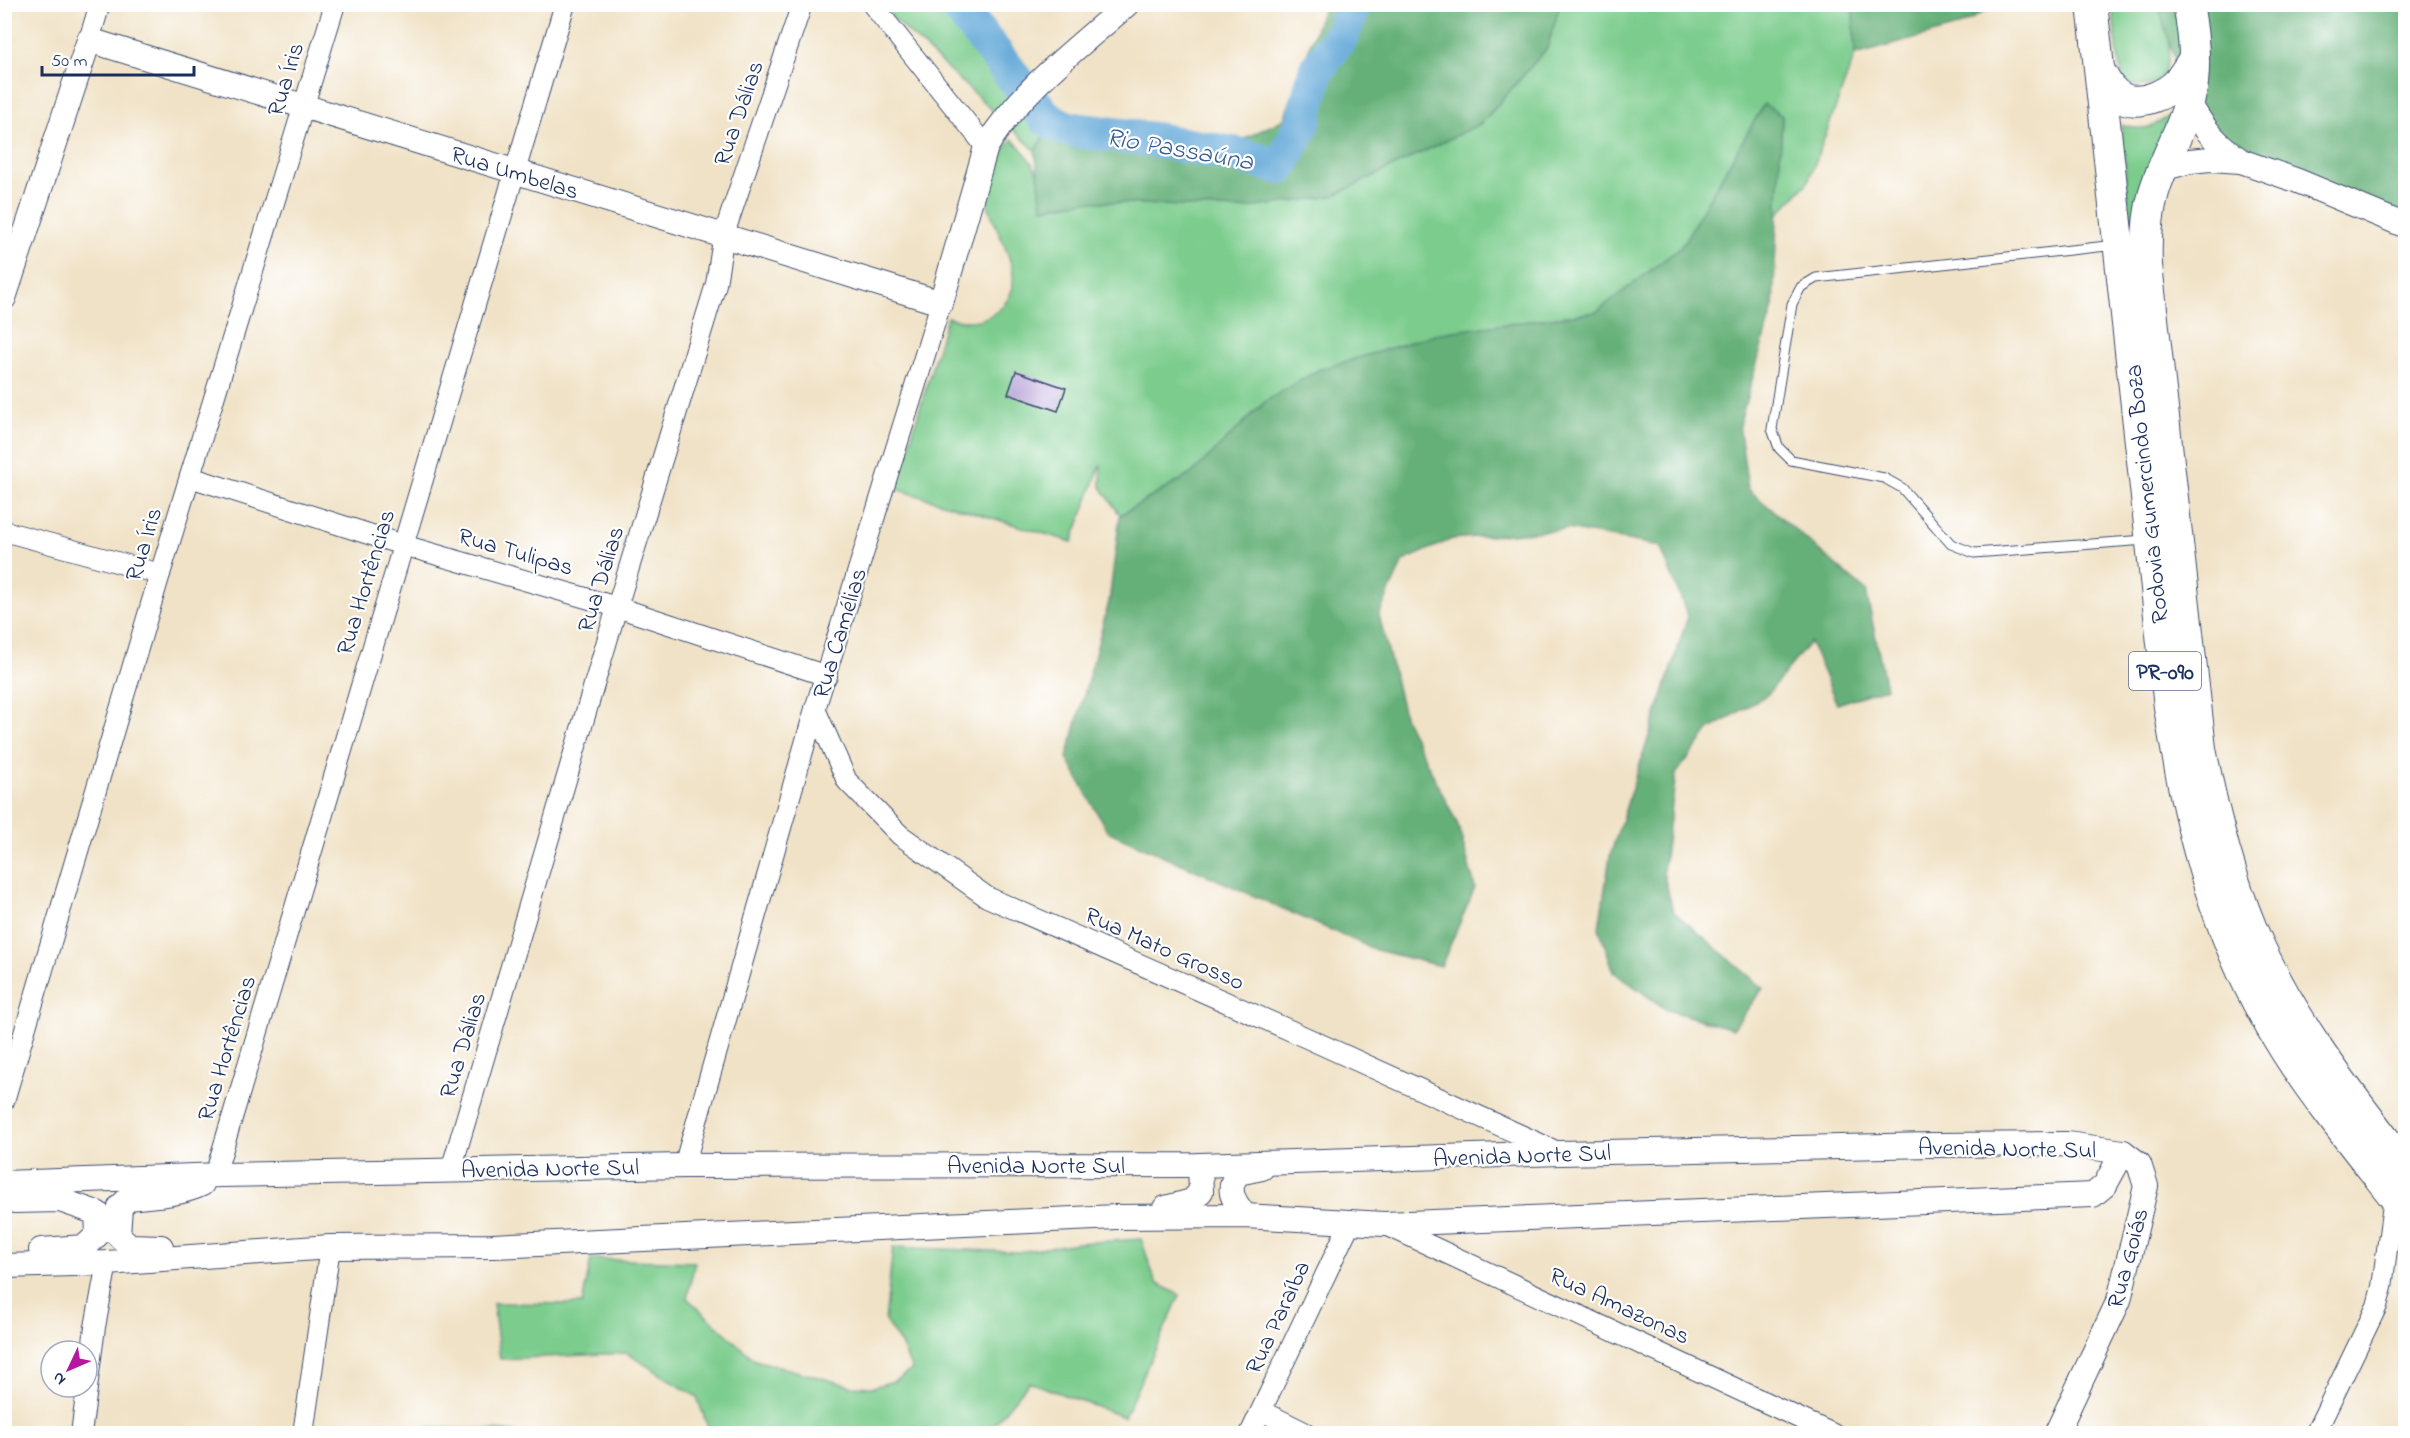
<svg xmlns="http://www.w3.org/2000/svg" width="2410" height="1438" font-family="'Indie Flower',sans-serif">
<style>
.green{fill:#7ccc8d;stroke:#4c7e76;stroke-width:1.5}
.forest{fill:#65b078;stroke:#40706b;stroke-width:1.5}
.lines{fill:none;stroke-linecap:round;stroke-linejoin:round}
.river{stroke:#62a8d8;stroke-width:36}
.building{fill:#b39dd5}
.service-casing{stroke:#3b4a6e;stroke-width:11}
.minor-casing{stroke:#3b4a6e;stroke-width:22}
.tertiary-casing{stroke:#3b4a6e;stroke-width:26}
.primary-casing{stroke:#3b4a6e;stroke-width:32}
.service{stroke:#fff;stroke-width:9}
.minor{stroke:#fff;stroke-width:20}
.tertiary{stroke:#fff;stroke-width:24}
.primary{stroke:#fff;stroke-width:30}
.labels{text-anchor:middle;stroke-width:4.5;stroke-linejoin:round;paint-order:stroke}
.shield{fill:#fff;stroke:#5f6d8e;stroke-width:1.5}
.shield-label{font-size:22px;font-weight:bold;fill:#1b2f5e}
.street-label{font-size:24px;fill:#1b2f5e;stroke:#fff}
.water-label{font-size:26px;font-style:italic;fill:#375f8f;stroke:#fff}
</style>
<rect width="100%" height="100%" fill="#fff"/>
<filter id="ink" filterUnits="userSpaceOnUse"><feTurbulence type="fractalNoise" baseFrequency=".0167" numOctaves="2"/><feDisplacementMap in="SourceGraphic" scale="12" xChannelSelector="R" yChannelSelector="G"/><feConvolveMatrix kernelMatrix="1 2 1 2 8 2 1 2 1" color-interpolation-filters="sRGB"/></filter>
<filter id="wash" filterUnits="userSpaceOnUse"><feTurbulence type="fractalNoise" baseFrequency=".008" numOctaves="4" result="noise"/><feDisplacementMap in="SourceGraphic" scale="24" xChannelSelector="R" yChannelSelector="G"/><feGaussianBlur stdDeviation="1.35" result="paint"/><feColorMatrix in="noise" values="0 0 0 0 0 0 0 0 0 0 0 0 0 0 0 0 0 1.4 0 .05"/><feComposite in="paint" operator="in"/></filter>
<g filter="url(#wash)">
<rect width="100%" height="100%" fill="#f0e2c6"/>
<!-- green -->
<g class="green">
<path d="M879 5H951L1035 103 1063 110 1035 150Z"/>
<path d="M1560 5H1853L1855 55 1808 182 1777 215 1782 116 1764 105 1681 247 1596 312 1440 333 1266 401 1191 474 1120 515 1101 487V464L1072 542 896 489 947 317C965 323 980 323 996 312 1039 280 988 230 986 192 985 171 1000 155 1012 139 1033 159 1043 179 1045 208L1086 201 1240 209 1333 196 1482 123 1547 48Z"/>
<path d="M2112 5H2167C2169 27 2178 84 2144 86 2134 87 2130 85 2123 79L2119 64Z"/>
<path d="M2171 115 2133 252 2121 125C2144 132 2151 128 2171 115Z"/>
<path d="M1141 1239 1156 1283 1180 1295 1124 1417 1029 1382 987 1433H710L697 1397 627 1353 500 1359 493 1303 582 1304 591 1259 695 1262 687 1298 755 1360 851 1386 873 1387 894 1381 912 1370 902 1346 885 1321 893 1247 1018 1252 1078 1243Z"/>
</g>
<!-- forest -->
<g class="forest">
<path d="M1327 5H1560L1547 48 1482 123 1333 196 1240 209 1086 201 1042 208 1035 150 1063 110 1228 147 1284 119 1321 14Z"/>
<path d="M1853 5V4L1996 5 1957 27 1855 55Z"/>
<path d="M2158 5H2405V216L2258 170 2208 133 2181 80Z"/>
<path d="M1764 104 1782 116 1773 307 1739 425 1748 489 1866 591 1886 688 1837 704 1810 642 1768 694 1709 730 1676 774 1663 872 1673 911 1763 988 1733 1029 1667 1010 1614 972 1599 928 1610 856 1688 616 1660 546 1568 529 1452 539 1403 561 1379 615 1405 719 1458 825 1475 888 1441 966 1376 950 1107 831 1067 758 1109 602 1120 515 1191 474 1266 401 1318 370 1440 333 1596 312 1681 247Z"/>
<path d="M424 1427 507 1431 518 1433H424Z"/>
</g>
<g class="lines">
<!-- river -->
<path class="river" d="M956 4 1046 118 1067 129 1154 140 1238 155 1280 167 1302 125 1316 71 1342 34 1354 4"/>
</g>
<g id="blocks">
<!-- building -->
<path class="building" d="M1016 371 1066 388 1058 411 1008 394Z"/>
</g>
</g>
<g filter="url(#ink)">
<use href="#blocks" fill-opacity="0" stroke="#3b4a6e" stroke-width="1.5"/>
<g class="lines">
<!-- service casing -->
<g class="service-casing">
<path id="service" d="M2116 245 1816 278 1801 287 1792 304 1772 429 1779 448 1791 460 1884 478 1902 488 1951 544 1974 553 2145 540"/>
</g>
<!-- minor casing -->
<g class="minor-casing">
<g id="minor">
<path d="M872 4 986 147"/>
<path d="M89 40 100 4"/>
<path d="M190 477 403 545 617 607 827 676"/>
<path d="M4 531 160 574"/>
<path d="M815 709 847 781 900 835 987 897 1287 1029 1558 1152"/>
<path d="M4 1101 160 574 335 4"/>
<path d="M684 1166 815 709 941 303"/>
<path d="M451 1170 617 607 716 284 724 234 802 4"/>
<path d="M215 1175 565 4"/>
<path d="M1384 1224 1833 1434"/>
<path d="M1262 1411 1308 1434"/>
<path d="M81 1434 95 1327 107 1263"/>
<path d="M303 1434 330 1247"/>
<path d="M1250 1434 1350 1223"/>
<path d="M2315 1434 2377 1306 2382 1287 2394 1197"/>
</g>
</g>
<!-- tertiary casing -->
<g class="tertiary-casing">
<g id="tertiary">
<path d="M2189 103C2205 131 2215 142 2241 161"/>
<path d="M2162 169 2190 161 2210 159 2241 161 2298 181 2406 226"/>
<path d="M4 298 89 40 941 303 986 147C1020 90 1078 48 1127 4"/>
<path d="M4 1183 221 1175 684 1166 1200 1165 1560 1153 1932 1145 2067 1144 2123 1152 2139 1164 2146 1186 2119 1300 2056 1434"/>
<path d="M4 1196 14 1201 60 1200 97 1213 98 1234 85 1247 41 1250"/>
<path d="M1165 1208 1192 1201 1201 1191 1200 1165"/>
<path d="M1245 1216C1234 1201 1225 1190 1238 1173L1262 1168"/>
<path d="M161 1247 130 1246 118 1235 120 1207 129 1198C154 1195 179 1195 202 1184"/>
<path d="M4 1266 107 1263 330 1247 493 1246 1116 1217 1245 1216 1384 1224 2093 1195 2105 1185 2123 1152"/>
</g>
</g>
<!-- primary casing -->
<g class="primary-casing">
<g id="primary">
<path d="M2092 4 2169 707C2188 830 2217 945 2286 1052 2322 1108 2365 1159 2406 1212"/>
<path d="M2188 4C2193 30 2196 57 2193 83 2188 121 2165 155 2154 192 2147 216 2146 240 2147 265L2201 749C2213 811 2228 871 2252 929 2289 1017 2348 1092 2406 1167"/>
<path d="M2100 71C2106 82 2112 94 2125 99 2142 105 2167 94 2178 82 2184 74 2189 66 2194 58"/>
</g>
</g>
<!-- service -->
<use href="#service" class="service"/>
<!-- minor -->
<use href="#minor" class="minor"/>
<!-- tertiary -->
<use href="#tertiary" class="tertiary"/>
<!-- primary -->
<use href="#primary" class="primary"/>
</g>
</g>
<g class="labels">
<!-- shield labels -->
<rect class="shield" x="2129" y="652" width="72" height="38" rx="4.5"/>
<g class="shield-label">
<text x="2165" y="679">PR-090</text>
</g>
<!-- street labels -->
<g class="street-label">
<text transform="translate(285 79) rotate(-73)" y="8">Rua Íris</text>
<text transform="translate(738 113) rotate(-71)" y="8">Rua Dálias</text>
<text transform="translate(515 172) rotate(17)" y="8">Rua Umbelas</text>
<text transform="translate(2146 494) rotate(-96)" y="8">Rodovia Gumercindo Boza</text>
<text transform="translate(143 544) rotate(-73)" y="8">Rua Íris</text>
<text transform="translate(516 551) rotate(16)" y="8">Rua Tulipas</text>
<text transform="translate(600 579) rotate(-73)" y="8">Rua Dálias</text>
<text transform="translate(365 582) rotate(-73)" y="8">Rua Hortências</text>
<text transform="translate(839 633) rotate(-73)" y="8">Rua Camélias</text>
<text transform="translate(1165 948) rotate(24)" y="8">Rua Mato Grosso</text>
<text transform="translate(462 1045) rotate(-73)" y="8">Rua Dálias</text>
<text transform="translate(226 1048) rotate(-73)" y="8">Rua Hortências</text>
<text transform="translate(2007 1148) rotate(1)" y="8">Avenida Norte Sul</text>
<text transform="translate(1522 1155) rotate(-2)" y="8">Avenida Norte Sul</text>
<text x="1036" y="1173">Avenida Norte Sul</text>
<text transform="translate(550 1168) rotate(-1)" y="8">Avenida Norte Sul</text>
<text transform="translate(2127 1258) rotate(-75)" y="8">Rua Goiás</text>
<text transform="translate(1620 1305) rotate(25)" y="8">Rua Amazonas</text>
<text transform="translate(1277 1317) rotate(-65)" y="8">Rua Paraíba</text>
</g>
<!-- water labels -->
<g class="water-label">
<text transform="translate(1180 148) rotate(10)" y="9">Rio Passaúna</text>
</g>
</g>
<!-- margin -->
<rect width="2410" height="1438" fill="none" stroke="#fff" stroke-width="24"/>
<!-- north arrow -->
<g transform="translate(69 1369) rotate(226)"><circle r="28" fill="#ffffff" stroke="#a4acbf" stroke-width="1.5"/>
<path d="M0-4.5L10 22L0 15L-10 22Z" fill="#b5179e"/>
<text y="-9" font-size="16" font-weight="bold" text-anchor="middle" fill="#1b2f5e">N</text>
</g>
<!-- scale -->
<path d="M42 66v9h152v-9" fill="none" stroke="#1b2f5e" stroke-width="3"/>
<text x="51" y="66" font-size="18" fill="#1b2f5e" stroke="#ffffff" stroke-width="4.5" paint-order="stroke">50 m</text>
</svg>
